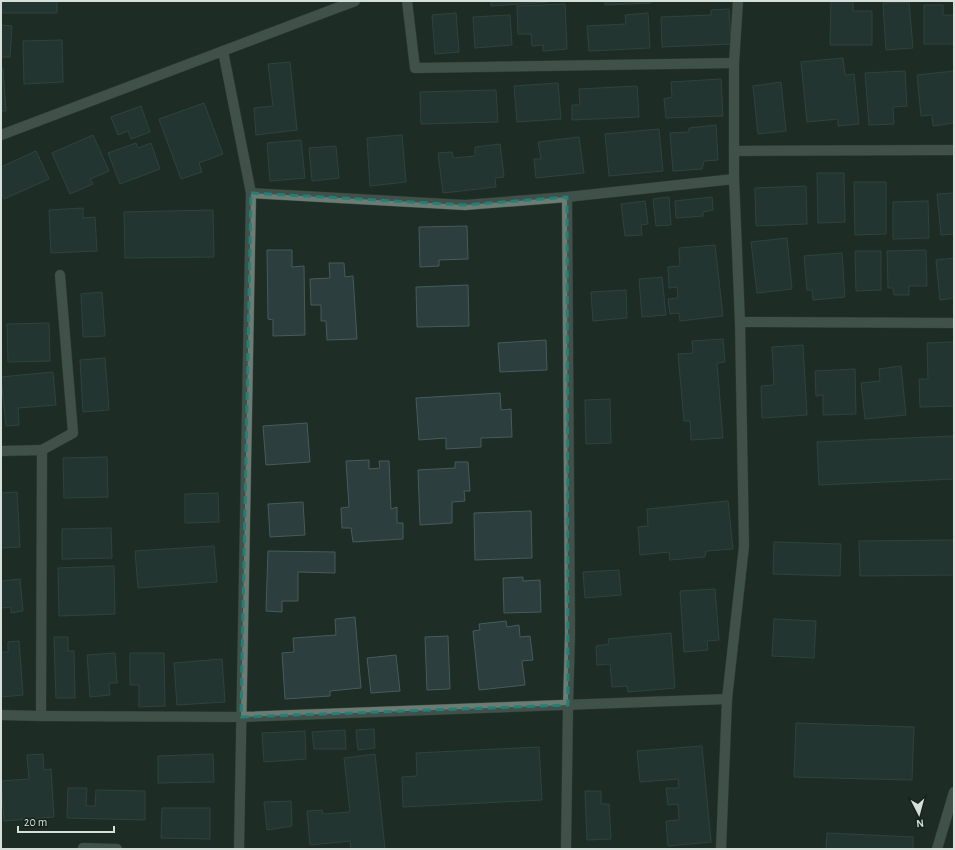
<svg xmlns="http://www.w3.org/2000/svg" width="955" height="850" font-family="'Alegreya Sans',sans-serif">
<style>
.building{fill:#2c3e3e;stroke:#475b5a}
.lines{fill:none;stroke-linecap:round;stroke-linejoin:round}
.street-casing{stroke:#3d4a44;stroke-width:11}
.street{stroke:#6b7c73;stroke-width:10}
.marked{fill:none;stroke:#238079;stroke-width:3;stroke-dasharray:8 5;stroke-linejoin:round}
</style>
<rect width="100%" height="100%" fill="#1e2d26"/>
<!-- building -->
<g class="building">
<rect x="1" y="1" width="56" height="12"/>
<path d="M491 1H549V2L491 6Z"/>
<path d="M605 1H651V3L605 5Z"/>
<path d="M831 1H853V11H872V45H830Z"/>
<path d="M909 2 913 48 886 50 883 3Z"/>
<path d="M565 4 567 49 543 51V45L532 46 531 34H518L517 6Z"/>
<path d="M924 5H943V15H954V44H924Z"/>
<path d="M729 9 731 44 662 47 661 17 711 15V10Z"/>
<path d="M456 13 459 52 435 54 432 15Z"/>
<path d="M648 13 650 48 589 51 587 26 626 24 625 15Z"/>
<path d="M510 15 512 45 475 48 473 17Z"/>
<path d="M1 25 12 26 10 57H1Z"/>
<path d="M62 40 63 82 24 84 23 41Z"/>
<path d="M843 58 845 75 854 74 859 124 838 126V119L807 122 801 62Z"/>
<path d="M290 62 297 130 256 135 254 108 273 106 268 64Z"/>
<path d="M1 68H3L6 111H1Z"/>
<path d="M905 71 907 106 893 107 894 124 869 125 865 73Z"/>
<path d="M954 71V123L933 126 932 115 921 116 917 75Z"/>
<path d="M721 79 723 116 666 118 664 99 672 97 671 82Z"/>
<path d="M781 82 786 131 758 134 753 86Z"/>
<path d="M558 83 561 119 517 122 514 86Z"/>
<path d="M637 86 639 117 572 120V105H580L579 89Z"/>
<path d="M496 90 498 122 421 124 420 92Z"/>
<path d="M204 103 223 154 199 163 202 172 181 179 159 119Z"/>
<path d="M141 106 150 132 131 139 128 131 118 135 111 117Z"/>
<path d="M716 125 718 160 704 161 702 169 673 171 670 133 689 132V128Z"/>
<path d="M659 129 663 171 609 176 605 134Z"/>
<path d="M93 135 109 171 90 179 93 184 70 194 52 153Z"/>
<path d="M402 135 406 182 370 186 367 138Z"/>
<path d="M579 137 584 173 536 178 534 159H541L538 142Z"/>
<path d="M301 140 305 178 270 181 267 143Z"/>
<path d="M136 143 138 148 151 143 160 169 120 184 108 153Z"/>
<path d="M500 144 504 177 495 178 496 187 443 193 438 153 452 152 453 158 475 156V147Z"/>
<path d="M336 146 339 178 312 181 309 148Z"/>
<path d="M36 151 49 179 4 199 1 191V167Z"/>
<path d="M817 173H844L845 222 818 223Z"/>
<path d="M854 182H886V234L855 235Z"/>
<path d="M806 186 807 224 756 226 755 188Z"/>
<path d="M954 193V234L941 235 937 194Z"/>
<path d="M669 197 671 225 656 226 653 199Z"/>
<path d="M712 197 713 210 703 212V216L676 218 675 201Z"/>
<path d="M645 201 648 224 641 225 642 235 625 236 621 204Z"/>
<path d="M928 201 929 238 893 239V202Z"/>
<path d="M83 208V218L95 217 97 251 51 253 49 210Z"/>
<path d="M213 210 214 257 125 258 124 212Z"/>
<path d="M467 226 468 259 439 260V266L420 267 419 227Z"/>
<path d="M787 238 792 289 757 293 751 242Z"/>
<path d="M715 245 723 316 680 321 679 313 670 314 668 299 678 298 677 287 669 288 668 267 680 266 679 248Z"/>
<path d="M267 250H292V267L304 266 305 335 273 336V320L268 319Z"/>
<path d="M926 250 927 286H909V295H894L893 288H888L887 251Z"/>
<path d="M855 251H881V290L856 291Z"/>
<path d="M842 253 845 297 813 300 812 290H807L804 256Z"/>
<path d="M954 258V298L940 300 936 260Z"/>
<path d="M329 263H344L345 277 353 276 357 339 327 340 326 321H321V305H311L310 279 330 278Z"/>
<path d="M662 277 666 315 642 317 639 279Z"/>
<path d="M468 285 469 326 417 327 416 287Z"/>
<path d="M626 290 627 318 593 321 591 292Z"/>
<path d="M102 292 105 336 83 337 81 294Z"/>
<path d="M49 323 50 361 8 362 7 324Z"/>
<path d="M723 339 725 362 717 363 723 438 691 440 690 421H684L678 354 693 353 692 341Z"/>
<path d="M546 340 547 370 500 372 498 343Z"/>
<path d="M954 342V406L920 407 919 379H928L927 343Z"/>
<path d="M803 345 807 415 762 418 761 386 774 385 772 347Z"/>
<path d="M105 358 109 410 83 412 80 360Z"/>
<path d="M901 366 906 415 865 419 861 383 880 381 879 369Z"/>
<path d="M855 369 856 414 823 415V395L816 396 815 371Z"/>
<path d="M53 372 56 405 18 408 19 425 6 426 1 377Z"/>
<path d="M500 393 501 410 511 409 512 437 481 438V447L446 449V438L419 440 416 398Z"/>
<path d="M610 399 611 443 586 444 585 400Z"/>
<path d="M307 423 310 462 266 465 263 426Z"/>
<path d="M954 436V479L819 485 817 442Z"/>
<path d="M107 457 108 497 64 498 63 458Z"/>
<path d="M369 460V469L380 468 379 461H389L391 509 397 507V523H403V539L353 542 351 528H342L341 508 349 507 346 461Z"/>
<path d="M455 462H468L470 491H464L465 501 452 502V523L420 525 418 470 455 468Z"/>
<path d="M17 492 20 547 1 548V493Z"/>
<path d="M218 493 219 522 185 523V494Z"/>
<path d="M728 501 733 549 706 551 705 557 670 560 669 552 640 555 638 527 648 526 647 509Z"/>
<path d="M303 502 305 535 270 537 268 504Z"/>
<path d="M531 511 532 558 475 560 474 513Z"/>
<path d="M111 528 112 558 62 559V529Z"/>
<path d="M954 540V575L860 576 859 541Z"/>
<path d="M774 542 841 544 840 576 773 574Z"/>
<path d="M214 546 217 582 138 588 135 551Z"/>
<path d="M268 551 335 552V573L298 572V601H282V612L266 611Z"/>
<path d="M114 566 115 614 59 616 58 568Z"/>
<path d="M619 570 621 595 585 598 583 572Z"/>
<path d="M523 577V581L540 580 541 612 504 613 503 578Z"/>
<path d="M20 579 23 611 11 613V607L1 608V581Z"/>
<path d="M715 589 719 640 707 641 708 650 684 652 680 591Z"/>
<path d="M355 617 361 688 330 691V696L285 699 282 653 294 652 293 638 336 635 335 619Z"/>
<path d="M774 619 816 621 814 658 772 656Z"/>
<path d="M506 621 507 627 519 625 520 637 530 636 533 660 522 661 525 685 479 690 473 631 480 630 479 624Z"/>
<path d="M671 633 675 688 628 692 627 686 612 687 610 664 597 665 596 646 609 644 608 639Z"/>
<path d="M448 636 450 689 427 690 425 637Z"/>
<path d="M54 637H68V651H74L75 698H56Z"/>
<path d="M19 641 23 695 1 697V652H8V642Z"/>
<path d="M115 653 117 683H109L110 695 90 697 87 655Z"/>
<path d="M130 653H164L165 706 139 707V685H130Z"/>
<path d="M396 655 400 691 371 693 367 658Z"/>
<path d="M222 659 225 702 177 705 174 663Z"/>
<path d="M796 723 914 727 912 780 794 777Z"/>
<path d="M374 729 375 748 358 750 356 730Z"/>
<path d="M345 730 346 749H314L312 732Z"/>
<path d="M305 731 306 759 264 762 262 733Z"/>
<path d="M702 746 711 842 668 846 666 821 679 820 678 804 668 805 666 788H679L678 779 640 782 637 751Z"/>
<path d="M539 747 542 800 403 807 402 777 417 776 416 753Z"/>
<path d="M43 754 44 770 51 769 54 817 4 821 1 781 29 779 27 755Z"/>
<path d="M213 754 214 782 158 783V756Z"/>
<path d="M375 754 385 849H351L350 841 310 845 307 811 322 810 323 814 350 812 344 758Z"/>
<path d="M68 788H87L86 806H95L96 790 145 791V820L67 818Z"/>
<path d="M585 791H601V804H609L611 839 587 840Z"/>
<path d="M291 801 292 826 267 830 264 802Z"/>
<path d="M162 808H210V839L161 838Z"/>
<path d="M827 833 913 837V849H826Z"/>
</g>
<g class="lines">
<!-- street casing -->
<g class="street-casing">
<g id="street">
<path d="M407 1 415 68 734 63"/>
<path d="M223 51 251 193 239 849"/>
<path d="M1 135 355 1"/>
<path d="M734 151 954 150"/>
<path d="M251 193 465 205 567 197 734 179"/>
<path d="M740 322 954 323"/>
<path d="M42 450 73 433 60 275"/>
<path d="M1 451 42 450 41 716"/>
<path d="M1 715 41 716 241 717 727 699"/>
<path d="M83 848 117 849"/>
<path d="M566 849 568 705 570 634 567 197"/>
<path d="M721 849 727 699 744 546 740 322 734 179V63L738 1"/>
<path d="M937 849 954 792"/>
</g>
</g>
<!-- street -->
<use href="#street" class="street"/>
</g>
<!-- marked area -->
<path d="M0 0H955V850H0ZM251 193 465 205 567 197 568 705 241 717Z" fill="#1e2d26" fill-opacity=".55" fill-rule="evenodd"/>
<path class="marked" d="M251 193 465 205 567 197 568 705 241 717Z"/>
<!-- border -->
<rect width="955" height="850" fill="none" stroke="#d6dfda" stroke-width="4"/>
<!-- north arrow -->
<g transform="translate(919 814) rotate(174)" stroke="#15231c" stroke-width="3" paint-order="stroke">
<path d="M0-3L7 15L0 10L-7 15Z" fill="#d6dfda"/>
<text y="-6" font-size="11" font-weight="bold" text-anchor="middle" fill="#d6dfda">N</text>
</g>
<!-- scale -->
<path d="M18 826v6h96v-6" fill="none" stroke="#d6dfda" stroke-width="2"/>
<text x="24" y="826" font-size="12" fill="#d6dfda" stroke="#15231c" stroke-width="3" paint-order="stroke">20 m</text>
</svg>
